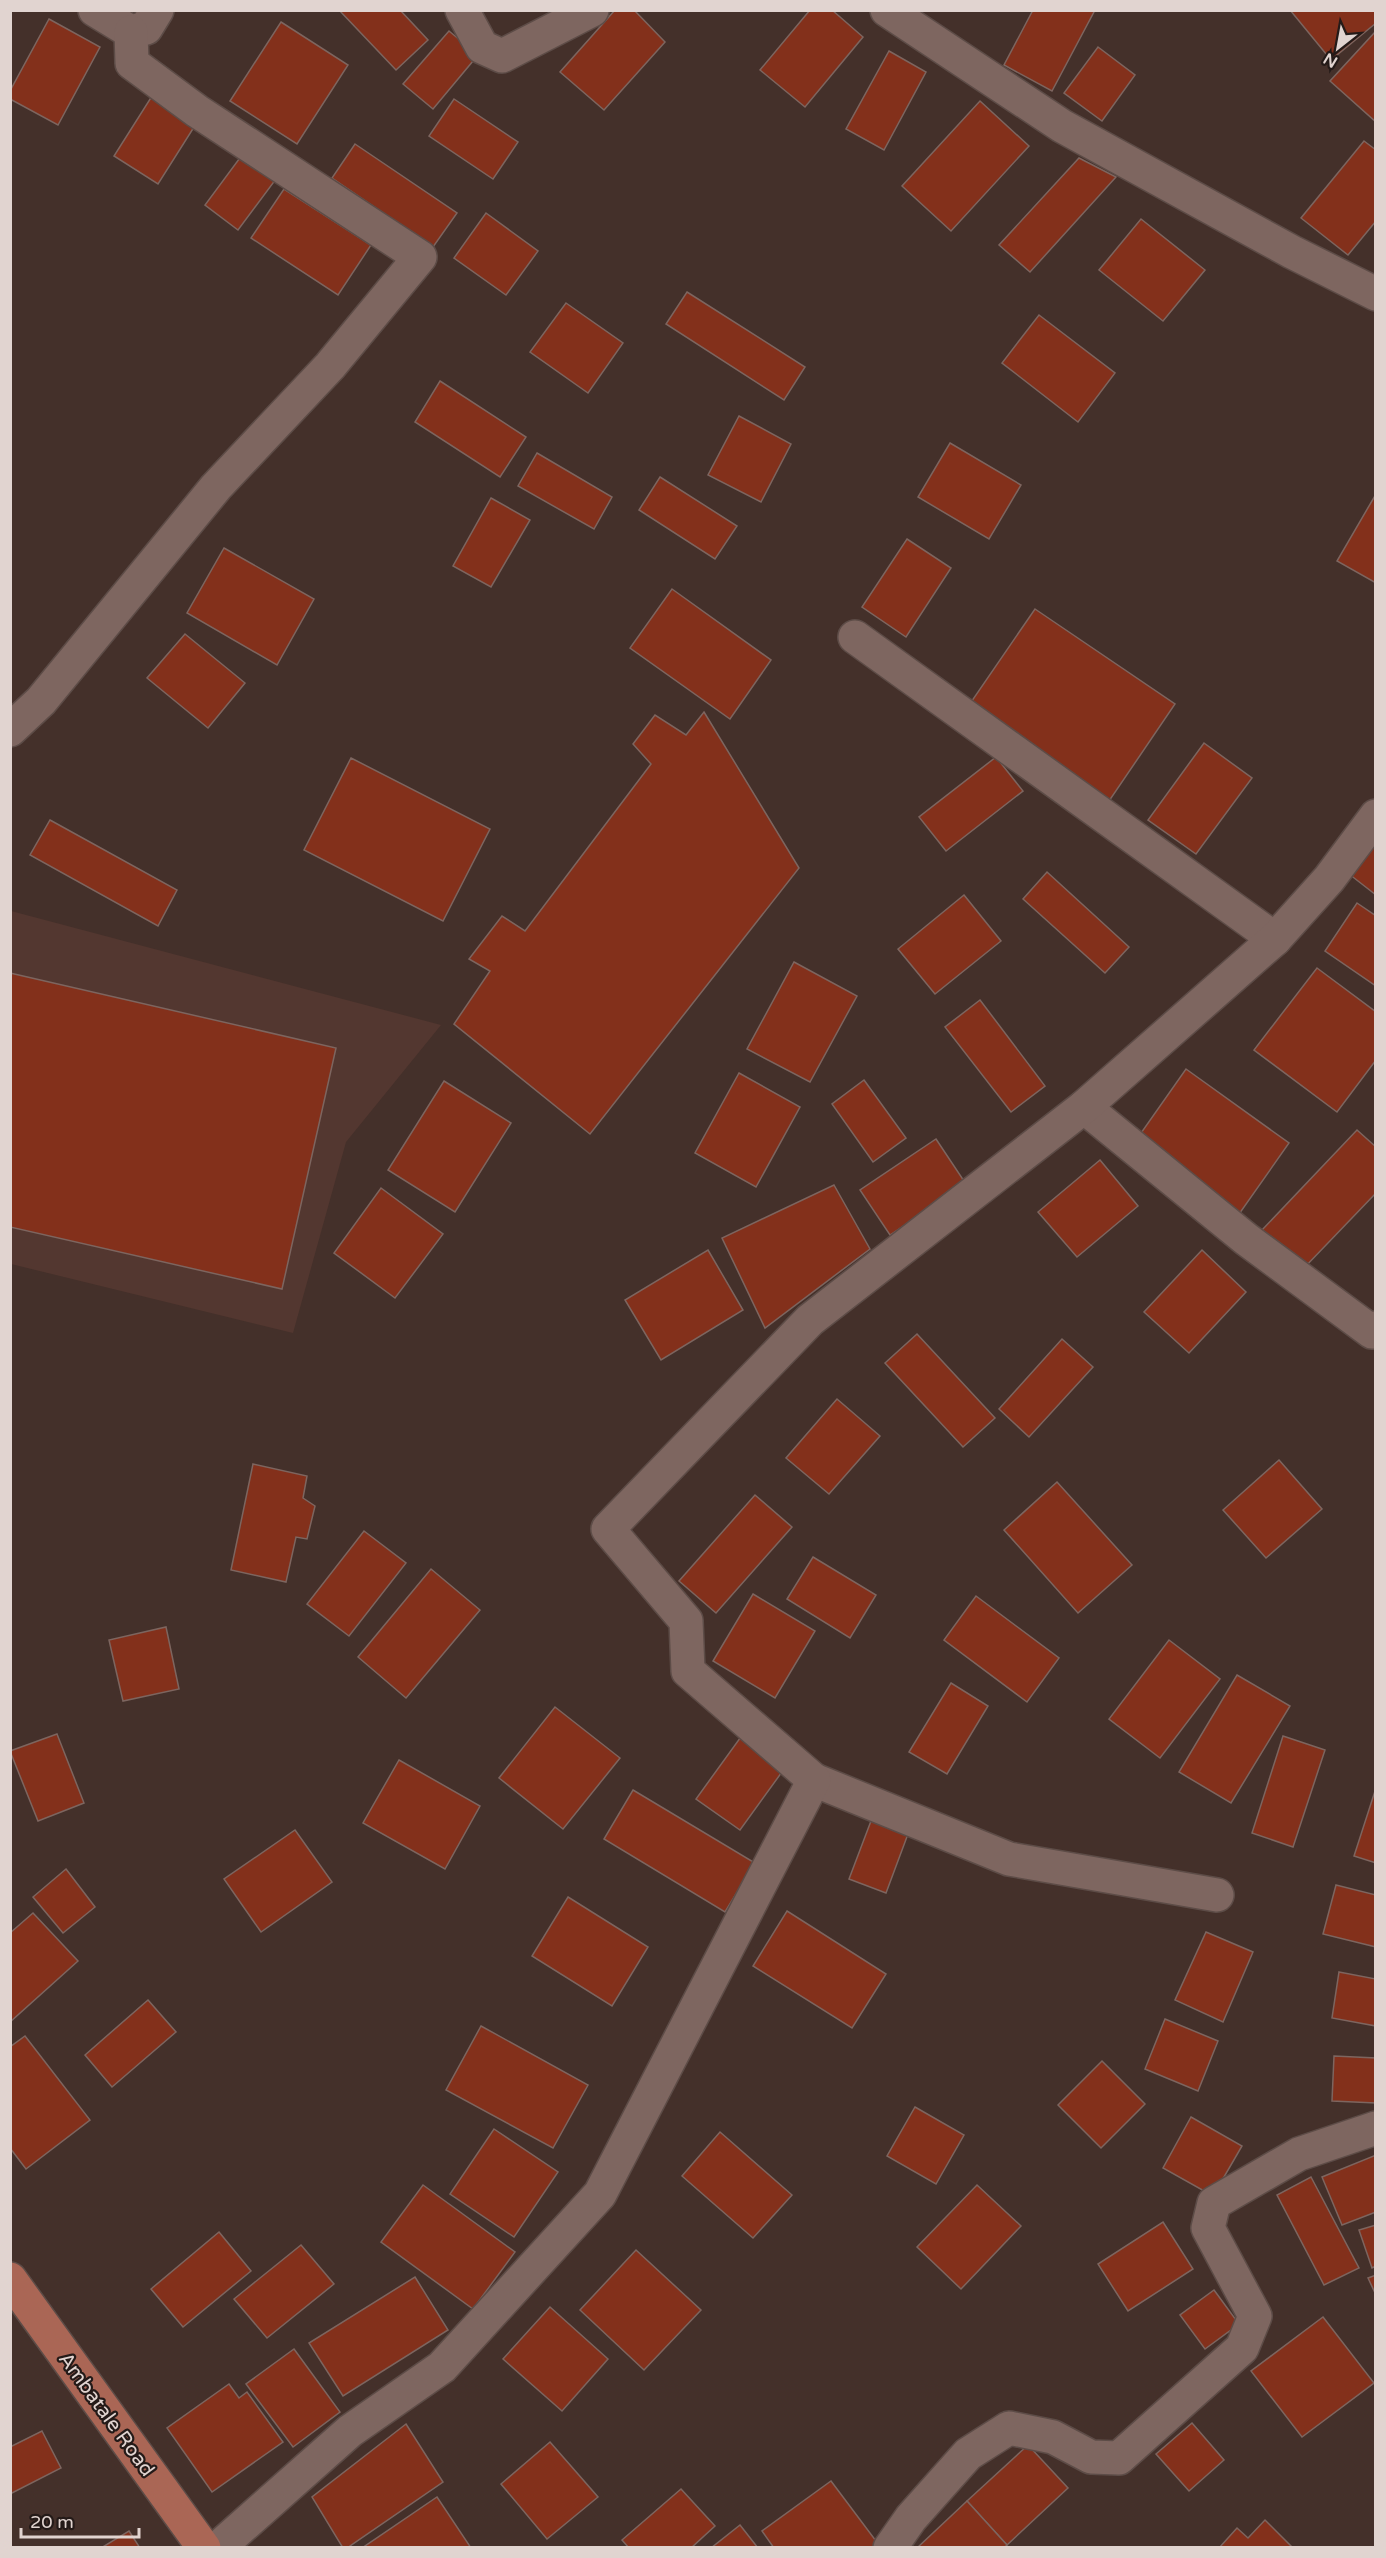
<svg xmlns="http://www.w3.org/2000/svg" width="1386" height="2558" font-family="'Varela Round',sans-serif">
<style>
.built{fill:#533730}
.building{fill:#83301b;stroke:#7d655f;stroke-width:1.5}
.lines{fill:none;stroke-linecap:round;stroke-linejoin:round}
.street-casing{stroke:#5d4c47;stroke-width:36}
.primary-casing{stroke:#5d4c47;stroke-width:36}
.street{stroke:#7e6660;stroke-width:33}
.primary{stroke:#a65;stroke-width:33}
.labels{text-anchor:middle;stroke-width:4.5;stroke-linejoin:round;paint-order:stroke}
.street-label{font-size:20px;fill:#e1d4d0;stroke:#241a18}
</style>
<rect width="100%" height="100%" fill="#44302a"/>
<!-- built -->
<path class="built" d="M11 911 441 1025 346 1142 293 1333 11 1264Z"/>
<!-- building -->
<g class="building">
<path d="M339 10H400L428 40 396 70Z"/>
<path d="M615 10H634L665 42 604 110 560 72Z"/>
<path d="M810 10H832L863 37 805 107 760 70Z"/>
<path d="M1033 10H1095L1052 91 1004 65Z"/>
<path d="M1290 10H1376V23L1331 60Z"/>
<path d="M49 19 100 47 58 125 10 99V91Z"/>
<path d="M281 22 348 65 297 144 230 101Z"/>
<path d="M449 31 478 55 433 109 403 84Z"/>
<path d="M1376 31V122L1330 81Z"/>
<path d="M1098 47 1135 75 1102 121 1064 93Z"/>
<path d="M889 51 926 72 884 150 846 129Z"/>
<path d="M152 96 196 124 158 184 114 156Z"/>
<path d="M454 99 518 142 493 179 429 136Z"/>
<path d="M980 101 1029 146 951 231 902 186Z"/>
<path d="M1364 141 1376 150V221L1348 255 1301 218Z"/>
<path d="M355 144 457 213 433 247 332 178Z"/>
<path d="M245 151 279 175 238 230 205 205Z"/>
<path d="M1079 158 1116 177 1030 272 999 245Z"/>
<path d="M284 189 371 245 338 295 251 238Z"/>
<path d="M486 213 538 251 506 295 454 258Z"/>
<path d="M1141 219 1205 270 1163 321 1099 270Z"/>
<path d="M687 292 805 367 784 400 666 324Z"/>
<path d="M566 303 623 343 588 393 530 352Z"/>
<path d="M1039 315 1115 373 1078 422 1002 363Z"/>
<path d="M440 381 526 437 500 477 415 422Z"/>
<path d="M739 416 791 444 761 502 708 475Z"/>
<path d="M950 443 1021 485 989 539 918 497Z"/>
<path d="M537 453 612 497 594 529 518 486Z"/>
<path d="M660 477 737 526 715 559 639 510Z"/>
<path d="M1376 494V583L1337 561Z"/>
<path d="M491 498 530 520 491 587 453 566Z"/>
<path d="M907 539 951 568 906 637 862 607Z"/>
<path d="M224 548 314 599 277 665 187 613Z"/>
<path d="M672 589 771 660 730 719 630 648Z"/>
<path d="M1035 609 1175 704 1107 804 967 708Z"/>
<path d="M185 634 245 683 208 728 147 678Z"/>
<path d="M704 712 799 868 590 1134 454 1024 490 971 469 959 502 916 525 931 651 764 633 744 655 715 686 735Z"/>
<path d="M1204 743 1252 778 1196 854 1148 820Z"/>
<path d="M996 757 1023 791 946 851 919 817Z"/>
<path d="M351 758 490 829 443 921 304 850Z"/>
<path d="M50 820 177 890 158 926 30 855Z"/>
<path d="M1376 841V895L1349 874Z"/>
<path d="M1047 872 1129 947 1105 973 1023 899Z"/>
<path d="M964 895 1001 941 935 994 898 949Z"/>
<path d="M1357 903 1376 916V986L1325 951Z"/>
<path d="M794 962 857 996 810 1082 747 1049Z"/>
<path d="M1317 968 1376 1012V1060L1337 1112 1254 1050Z"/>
<path d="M10 973 336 1048 282 1289 10 1227Z"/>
<path d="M980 1000 1045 1086 1011 1112 945 1027Z"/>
<path d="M1186 1069 1289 1143 1237 1217 1134 1143Z"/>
<path d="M739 1073 800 1107 756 1187 695 1153Z"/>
<path d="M864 1080 906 1138 873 1162 832 1104Z"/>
<path d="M444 1081 511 1123 455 1212 388 1170Z"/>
<path d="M1357 1130 1376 1147V1193L1303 1269 1262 1230Z"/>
<path d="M936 1139 966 1184 890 1235 860 1190Z"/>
<path d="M1100 1160 1138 1206 1077 1257 1038 1212Z"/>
<path d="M834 1185 870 1249 765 1328 722 1238Z"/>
<path d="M381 1188 443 1234 395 1298 334 1253Z"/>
<path d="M708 1250 743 1310 661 1360 625 1300Z"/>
<path d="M1202 1250 1246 1292 1189 1353 1144 1312Z"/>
<path d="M917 1334 995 1418 963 1447 885 1363Z"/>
<path d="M1062 1339 1093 1367 1029 1437 999 1409Z"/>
<path d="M837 1399 880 1436 829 1494 786 1458Z"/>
<path d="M1279 1460 1322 1509 1266 1558 1223 1510Z"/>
<path d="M253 1464 307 1476 303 1498 315 1506 307 1539 296 1537 286 1582 231 1570Z"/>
<path d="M1057 1482 1132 1565 1078 1613 1004 1530Z"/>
<path d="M755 1495 792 1527 716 1613 679 1581Z"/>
<path d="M364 1531 406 1563 349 1636 307 1604Z"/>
<path d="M813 1557 876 1595 850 1638 787 1599Z"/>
<path d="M431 1569 480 1610 406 1698 358 1657Z"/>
<path d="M753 1594 815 1631 775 1698 713 1661Z"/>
<path d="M976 1596 1059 1658 1027 1702 944 1640Z"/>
<path d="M166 1627 179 1689 123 1701 109 1640Z"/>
<path d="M1169 1640 1220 1679 1160 1758 1109 1719Z"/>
<path d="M1237 1675 1290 1706 1231 1803 1179 1772Z"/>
<path d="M951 1683 988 1706 947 1774 909 1752Z"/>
<path d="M555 1707 620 1758 563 1829 499 1778Z"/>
<path d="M57 1734 84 1803 38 1821 10 1751Z"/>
<path d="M743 1734 787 1765 740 1830 696 1799Z"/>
<path d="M1283 1736 1325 1750 1293 1847 1252 1833Z"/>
<path d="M399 1760 480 1806 445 1869 363 1823Z"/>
<path d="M1376 1788V1863L1354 1856Z"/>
<path d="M633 1790 755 1863 725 1912 604 1839Z"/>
<path d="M871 1821 908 1834 886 1893 849 1879Z"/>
<path d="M295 1830 332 1882 261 1932 224 1879Z"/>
<path d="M66 1869 95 1907 63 1933 33 1897Z"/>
<path d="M1336 1885 1376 1895V1947L1323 1934Z"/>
<path d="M568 1897 648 1947 612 2006 532 1956Z"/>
<path d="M787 1911 886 1974 852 2028 753 1966Z"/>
<path d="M33 1913 78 1961 10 2022V1933Z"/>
<path d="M1206 1932 1253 1952 1223 2022 1175 2000Z"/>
<path d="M1339 1972 1376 1979V2026L1332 2018Z"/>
<path d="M148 2000 176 2032 112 2087 85 2055Z"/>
<path d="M1165 2019 1218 2041 1198 2091 1145 2069Z"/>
<path d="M481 2026 588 2085 553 2148 446 2090Z"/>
<path d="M25 2036 90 2120 26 2169 10 2148V2047Z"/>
<path d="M1334 2056 1376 2058V2103L1332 2101Z"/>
<path d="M1102 2061 1145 2104 1101 2148 1058 2105Z"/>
<path d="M915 2107 964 2135 936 2184 887 2156Z"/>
<path d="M1191 2117 1242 2146 1213 2196 1163 2168Z"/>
<path d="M494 2129 558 2172 514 2237 450 2194Z"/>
<path d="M720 2132 792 2195 753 2238 682 2176Z"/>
<path d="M1376 2155V2212L1342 2225 1322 2177Z"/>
<path d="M1311 2177 1359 2268 1324 2285 1277 2195Z"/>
<path d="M423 2185 515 2252 473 2309 381 2242Z"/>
<path d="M977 2185 1021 2226 961 2289 917 2247Z"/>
<path d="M1163 2222 1193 2269 1128 2311 1098 2264Z"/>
<path d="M1376 2225V2266L1372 2268 1359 2230Z"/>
<path d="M219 2232 251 2271 183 2327 151 2289Z"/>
<path d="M301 2245 334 2284 267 2338 234 2299Z"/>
<path d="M636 2250 701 2310 644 2370 580 2310Z"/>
<path d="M1376 2275V2295L1368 2278Z"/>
<path d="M415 2277 448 2330 343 2396 309 2343Z"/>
<path d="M1214 2290 1239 2324 1205 2349 1180 2315Z"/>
<path d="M550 2307 608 2359 562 2411 503 2359Z"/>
<path d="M1323 2317 1374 2383 1302 2437 1251 2371Z"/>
<path d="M294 2349 340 2412 293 2447 246 2384Z"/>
<path d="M229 2384 239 2398 247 2392 283 2442 212 2492 167 2428Z"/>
<path d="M1192 2423 1224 2460 1189 2491 1156 2454Z"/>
<path d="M406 2424 443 2482 347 2548H343L312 2497Z"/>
<path d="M42 2431 61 2468 10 2494V2447Z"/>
<path d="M550 2442 598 2497 547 2539 501 2484Z"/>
<path d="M1028 2445 1068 2488 1007 2545 967 2501Z"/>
<path d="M831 2481 879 2545 875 2548H774L762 2531Z"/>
<path d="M681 2489 715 2526 691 2548H629L622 2540Z"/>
<path d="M437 2497 471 2548H362Z"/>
<path d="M967 2501 1007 2545 1004 2548H917Z"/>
<path d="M1265 2520 1293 2548H1219L1237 2528 1248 2538Z"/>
<path d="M740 2525 758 2548H711Z"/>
<path d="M129 2531 140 2548H101Z"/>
</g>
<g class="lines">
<!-- street casing -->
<g class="street-casing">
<g id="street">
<path d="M95 10 131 32 146 28 157 10"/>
<path d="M462 10 482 47 502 56 592 10"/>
<path d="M887 10 1062 126 1292 252 1376 294"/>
<path d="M855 637 1275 939"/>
<path d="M10 730 41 701 216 487 330 366 420 257 197 111 132 63 131 32"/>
<path d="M1084 1107 1246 1239 1372 1332 1376 1328"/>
<path d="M814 1780 1009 1859 1217 1895"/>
<path d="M218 2548 350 2431 442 2367 600 2194 814 1780 688 1671 686 1621 608 1529 810 1320 1084 1107 1275 939 1329 879 1376 816"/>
<path d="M890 2548 911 2518 968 2454 1009 2428 1053 2437 1091 2457 1119 2458 1242 2348 1255 2316 1208 2228 1214 2203 1299 2154 1376 2128"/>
</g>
</g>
<!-- primary casing -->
<g class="primary-casing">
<path id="primary" d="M10 2279 204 2548"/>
</g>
<!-- street -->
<use href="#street" class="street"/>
<!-- primary -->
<use href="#primary" class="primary"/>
</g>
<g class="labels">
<!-- street labels -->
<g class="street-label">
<text transform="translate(107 2414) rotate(54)" y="7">Ambatale Road</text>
</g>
</g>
<!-- border -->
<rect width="1386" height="2558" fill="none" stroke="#e1d4d0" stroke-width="24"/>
<!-- north arrow -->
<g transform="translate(1338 48) rotate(211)" stroke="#241a18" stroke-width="4.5" paint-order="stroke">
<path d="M0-4.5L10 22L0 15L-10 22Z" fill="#e1d4d0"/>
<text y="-9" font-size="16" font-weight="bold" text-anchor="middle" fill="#e1d4d0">N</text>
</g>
<!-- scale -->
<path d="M21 2528v9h118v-9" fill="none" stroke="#e1d4d0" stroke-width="3"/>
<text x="30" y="2528" font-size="18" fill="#e1d4d0" stroke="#241a18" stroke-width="4.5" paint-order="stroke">20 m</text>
</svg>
